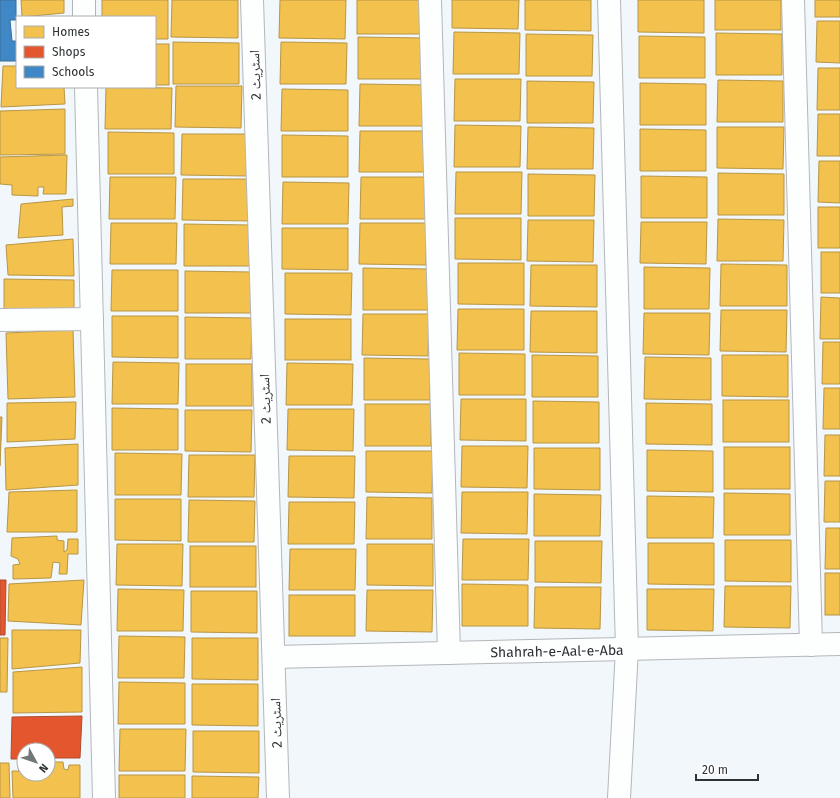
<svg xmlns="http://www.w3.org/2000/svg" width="840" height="798" font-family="'Fira Sans','Noto Naskh Arabic',sans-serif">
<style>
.homes{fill:#f2c14e;stroke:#b79646}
.shops{fill:#e4572e;stroke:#ad4c30}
.schools{fill:#3f88c5;stroke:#3a6e9a}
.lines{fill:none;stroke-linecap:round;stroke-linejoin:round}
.minor-casing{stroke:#b3b7bb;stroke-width:24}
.minor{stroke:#fdfefe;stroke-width:22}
.labels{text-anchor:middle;stroke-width:4;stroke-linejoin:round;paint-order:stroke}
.street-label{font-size:14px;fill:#2d3235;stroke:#fff}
</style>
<rect width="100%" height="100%" fill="#f2f7fb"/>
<!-- homes -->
<g class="homes">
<path d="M21 0H64V13L22 17Z"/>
<path d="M102 0H168V39H155V17H102Z"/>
<path d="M172 0H238V38L171 37Z"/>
<path d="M280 0H346L345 39 279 38Z"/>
<rect x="357" y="0" width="66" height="34"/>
<path d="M452 0H519L518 29 452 28Z"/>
<path d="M525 0H591V31L525 30Z"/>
<path d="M638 0H704V33L638 32Z"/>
<rect x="715" y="0" width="66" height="30"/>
<rect x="815" y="0" width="25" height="17"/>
<path d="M817 21H840V63L816 62Z"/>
<path d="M454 32 520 33 519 74H453Z"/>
<path d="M716 33 782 34V75H716Z"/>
<path d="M526 34 593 35 592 76H526Z"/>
<path d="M639 36 705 37V78H639Z"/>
<path d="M358 37 424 38V79H358Z"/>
<path d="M173 42 239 43V84H173Z"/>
<path d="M281 42 347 43 346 84H280Z"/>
<rect x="155" y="44" width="14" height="41"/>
<path d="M3 66H17V87H64L65 104 1 107Z"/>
<path d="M818 68H840V110H817Z"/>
<path d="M455 79H521L520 121H454Z"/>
<path d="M718 80 783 81V122H717Z"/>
<path d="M527 81 594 82 593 123H527Z"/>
<path d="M640 83 706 84V125H640Z"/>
<path d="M360 84 426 85 425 126H359Z"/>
<path d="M176 86H242L241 128 175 127Z"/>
<path d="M106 87 172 88 171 129H105Z"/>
<path d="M282 89 348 90V131H281Z"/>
<path d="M65 109V154L0 155V111Z"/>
<path d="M818 114H840V156H817Z"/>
<path d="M455 125 521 126 520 167H454Z"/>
<path d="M528 127 594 128 593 169H527Z"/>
<path d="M717 127H784L783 169 717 168Z"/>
<path d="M640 129 706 130V171H640Z"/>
<path d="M360 131H426L425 172H359Z"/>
<path d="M108 132 174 133V174H108Z"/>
<path d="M182 134H248L247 176 181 175Z"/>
<path d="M282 135 348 136V177H282Z"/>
<path d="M67 155 66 194H43L44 187H38V196L12 195V185L0 184V157Z"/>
<path d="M819 161H840V203L818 202Z"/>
<path d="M456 172H522L521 214H455Z"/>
<path d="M718 173 784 174V215H718Z"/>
<path d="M528 174 595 175 594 216H528Z"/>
<path d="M641 176 707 177V218H641Z"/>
<path d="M110 177H176L175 219H109Z"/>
<path d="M361 177H427L426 219H360Z"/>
<path d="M183 179H249V221L182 220Z"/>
<path d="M283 182 349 183 348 224H282Z"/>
<path d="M73 199V206L62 207 63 235 18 238 21 204Z"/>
<rect x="818" y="207" width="22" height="41"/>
<path d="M455 218H521V260L455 259Z"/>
<path d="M718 219 784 220 783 261H717Z"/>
<path d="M528 220H594L593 262 527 261Z"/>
<path d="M641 222H707L706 264 640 263Z"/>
<path d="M111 223H177L176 264H110Z"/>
<path d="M360 223H426V265L359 264Z"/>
<path d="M184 224 250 225V266H184Z"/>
<path d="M282 228H348V270L282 269Z"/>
<path d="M73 239 74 276 8 275 6 245Z"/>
<rect x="821" y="252" width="19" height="41"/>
<path d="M458 263H524V305L458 304Z"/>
<path d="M721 264 787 265V306H720Z"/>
<path d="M531 265H597V307L530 306Z"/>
<path d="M644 267 710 268 709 309H644Z"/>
<path d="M363 268 429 269V310H363Z"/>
<path d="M112 270H178V311H111Z"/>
<path d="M185 271 251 272V313H185Z"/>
<path d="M285 273H352L351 315 285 314Z"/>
<path d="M4 279 74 280V313L4 310Z"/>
<path d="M821 297 840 298V339H820Z"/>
<path d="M458 309H524V350H457Z"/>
<path d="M721 310H787L786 352 720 351Z"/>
<path d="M531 311H597V353L530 352Z"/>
<path d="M644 313H710L709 355 643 354Z"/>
<path d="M363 314H429L428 356 362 355Z"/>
<path d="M112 316H178V358L112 357Z"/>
<path d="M185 317 252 318 251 359H185Z"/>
<rect x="285" y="319" width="66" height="41"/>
<path d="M73 330 75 397 8 399 6 333Z"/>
<path d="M823 342H840V384H822Z"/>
<path d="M459 353 525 354V395H459Z"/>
<path d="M532 355 598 356V397H532Z"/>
<path d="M722 355H788V397L722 396Z"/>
<path d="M645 357 711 358V400L644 399Z"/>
<path d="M364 358 430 359V400H364Z"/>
<path d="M113 362 179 363 178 404H112Z"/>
<path d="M287 363 353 364 352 405H286Z"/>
<rect x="186" y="364" width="66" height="42"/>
<path d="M824 388H840V429H823Z"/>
<path d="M461 399H526V441L460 440Z"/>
<rect x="723" y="400" width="66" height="42"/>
<path d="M533 401 599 402V443H533Z"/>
<path d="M76 402 75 439 7 442V403Z"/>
<path d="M646 403 712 404V445L646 444Z"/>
<rect x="365" y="404" width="66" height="42"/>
<path d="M112 408 178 409V450H112Z"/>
<path d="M288 409H354L353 451 287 450Z"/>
<path d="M185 410H252L251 452 185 451Z"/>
<path d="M0 417H2L0 466Z"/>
<path d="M825 435H840V476H824Z"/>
<path d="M78 444V485L6 490 5 448Z"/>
<path d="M462 446H528L527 488 461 487Z"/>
<rect x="724" y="447" width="66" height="42"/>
<path d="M534 448H600V490L534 489Z"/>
<path d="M647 450 713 451V492L647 491Z"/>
<path d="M366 451H433L432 493 366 492Z"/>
<path d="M115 453 182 454 181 495H115Z"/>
<path d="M189 455H255L254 497H188Z"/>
<path d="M289 456H355L354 498 288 497Z"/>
<path d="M825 481H840V522H824Z"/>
<path d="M77 490V532H7L9 492Z"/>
<path d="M462 492H528L527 534 461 533Z"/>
<path d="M724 493 790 494V535H724Z"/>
<path d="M534 494 601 495 600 536H534Z"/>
<path d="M647 496 714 497 713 538H647Z"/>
<path d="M367 497 432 498V539H366Z"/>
<path d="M115 499H181V541L115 540Z"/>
<path d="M189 500 255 501 254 542H188Z"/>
<path d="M289 502H355L354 544H288Z"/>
<path d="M826 528H840V569H825Z"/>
<path d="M57 536V540L64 541V552L67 550 68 539H78V554H68L67 574H59L60 563 53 562 51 578 13 579V565L20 564 18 559 11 556 12 538Z"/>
<path d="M463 539H529L528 580H462Z"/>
<path d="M725 540H791V582L725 581Z"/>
<path d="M535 541H602L601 583 535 582Z"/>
<path d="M648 543H714V585L648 584Z"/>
<path d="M117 544H183L182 586 116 585Z"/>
<path d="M367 544H433V586L367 585Z"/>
<rect x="190" y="546" width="66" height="41"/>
<path d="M290 549H356L355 590H289Z"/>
<rect x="825" y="573" width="15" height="42"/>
<path d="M84 580 81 625 8 621 9 584Z"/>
<path d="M462 584 528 585V626H462Z"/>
<path d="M725 586H791L790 628 724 627Z"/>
<path d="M535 587H601L600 629 534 628Z"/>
<path d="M118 589 184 590 183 631H117Z"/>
<path d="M647 589H714L713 631 647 630Z"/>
<path d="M367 590H433L432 632 366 631Z"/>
<path d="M191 591H257V633L191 632Z"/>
<rect x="289" y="595" width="66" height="41"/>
<path d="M12 630H81L80 663 12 669Z"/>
<path d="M119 636 185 637 184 678H118Z"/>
<path d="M0 638H8L7 692H0Z"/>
<path d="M192 638H258V680L192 679Z"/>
<path d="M82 667V712L13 713V672Z"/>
<path d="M119 682 185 683V724H118Z"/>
<path d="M192 684H258V726L192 725Z"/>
<path d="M120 729H186L185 771H119Z"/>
<path d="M193 731H259V773L193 772Z"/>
<path d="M48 762H63L64 769 68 770 69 765H80V798H13L12 771H19V766H24V774H48Z"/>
<path d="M0 763H9L10 798H0Z"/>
<rect x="119" y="775" width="66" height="23"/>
<path d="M192 776 259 777 258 798H192Z"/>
</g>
<!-- shops -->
<g class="shops">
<path d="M0 580H6L5 635H0Z"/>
<path d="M82 716 80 758H48V750H24V759H11L12 717Z"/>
</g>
<!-- schools -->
<path class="schools" d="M0 0H16V20H10L12 41H17V61H0Z"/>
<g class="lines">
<!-- minor casing -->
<g class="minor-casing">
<g id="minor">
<path d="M84 0V17"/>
<path d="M252 0 278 798"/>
<path d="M430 0 449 653"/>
<path d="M609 0 627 649 619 798"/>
<path d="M793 0 811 645"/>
<path d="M86 87 104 798"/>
<path d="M0 320 92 319"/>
<path d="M274 657 840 644"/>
</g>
</g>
<!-- minor -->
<use href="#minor" class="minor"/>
</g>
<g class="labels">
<!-- street labels -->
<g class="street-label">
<text transform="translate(255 75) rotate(-92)" y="5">اسٹریٹ 2</text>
<text transform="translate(265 399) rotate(-92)" y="5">اسٹریٹ 2</text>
<text transform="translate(557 651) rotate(-1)" y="5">Shahrah-e-Aal-e-Aba</text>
<text transform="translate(276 723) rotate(-92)" y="5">اسٹریٹ 2</text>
</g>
</g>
<!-- legend -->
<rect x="16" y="16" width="140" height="72" fill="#ffffff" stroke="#abadae"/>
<rect x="24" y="26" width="20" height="12" fill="#f2c14e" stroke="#abadae"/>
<text x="52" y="36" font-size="12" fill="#2d3235">Homes</text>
<rect x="24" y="46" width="20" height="12" fill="#e4572e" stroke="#abadae"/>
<text x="52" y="56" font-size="12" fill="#2d3235">Shops</text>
<rect x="24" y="66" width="20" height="12" fill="#3f88c5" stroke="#abadae"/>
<text x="52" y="76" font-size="12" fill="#2d3235">Schools</text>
<!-- north arrow -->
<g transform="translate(36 762) rotate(130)"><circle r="19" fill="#ffffff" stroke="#abadae"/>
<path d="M0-3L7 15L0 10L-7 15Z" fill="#72777a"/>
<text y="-6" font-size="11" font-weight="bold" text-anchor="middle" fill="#2d3235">N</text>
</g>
<!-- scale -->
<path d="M696 774v6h62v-6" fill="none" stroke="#2d3235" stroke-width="2"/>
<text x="702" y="774" font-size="12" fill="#2d3235" stroke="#ffffff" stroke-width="3" paint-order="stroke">20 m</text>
</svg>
